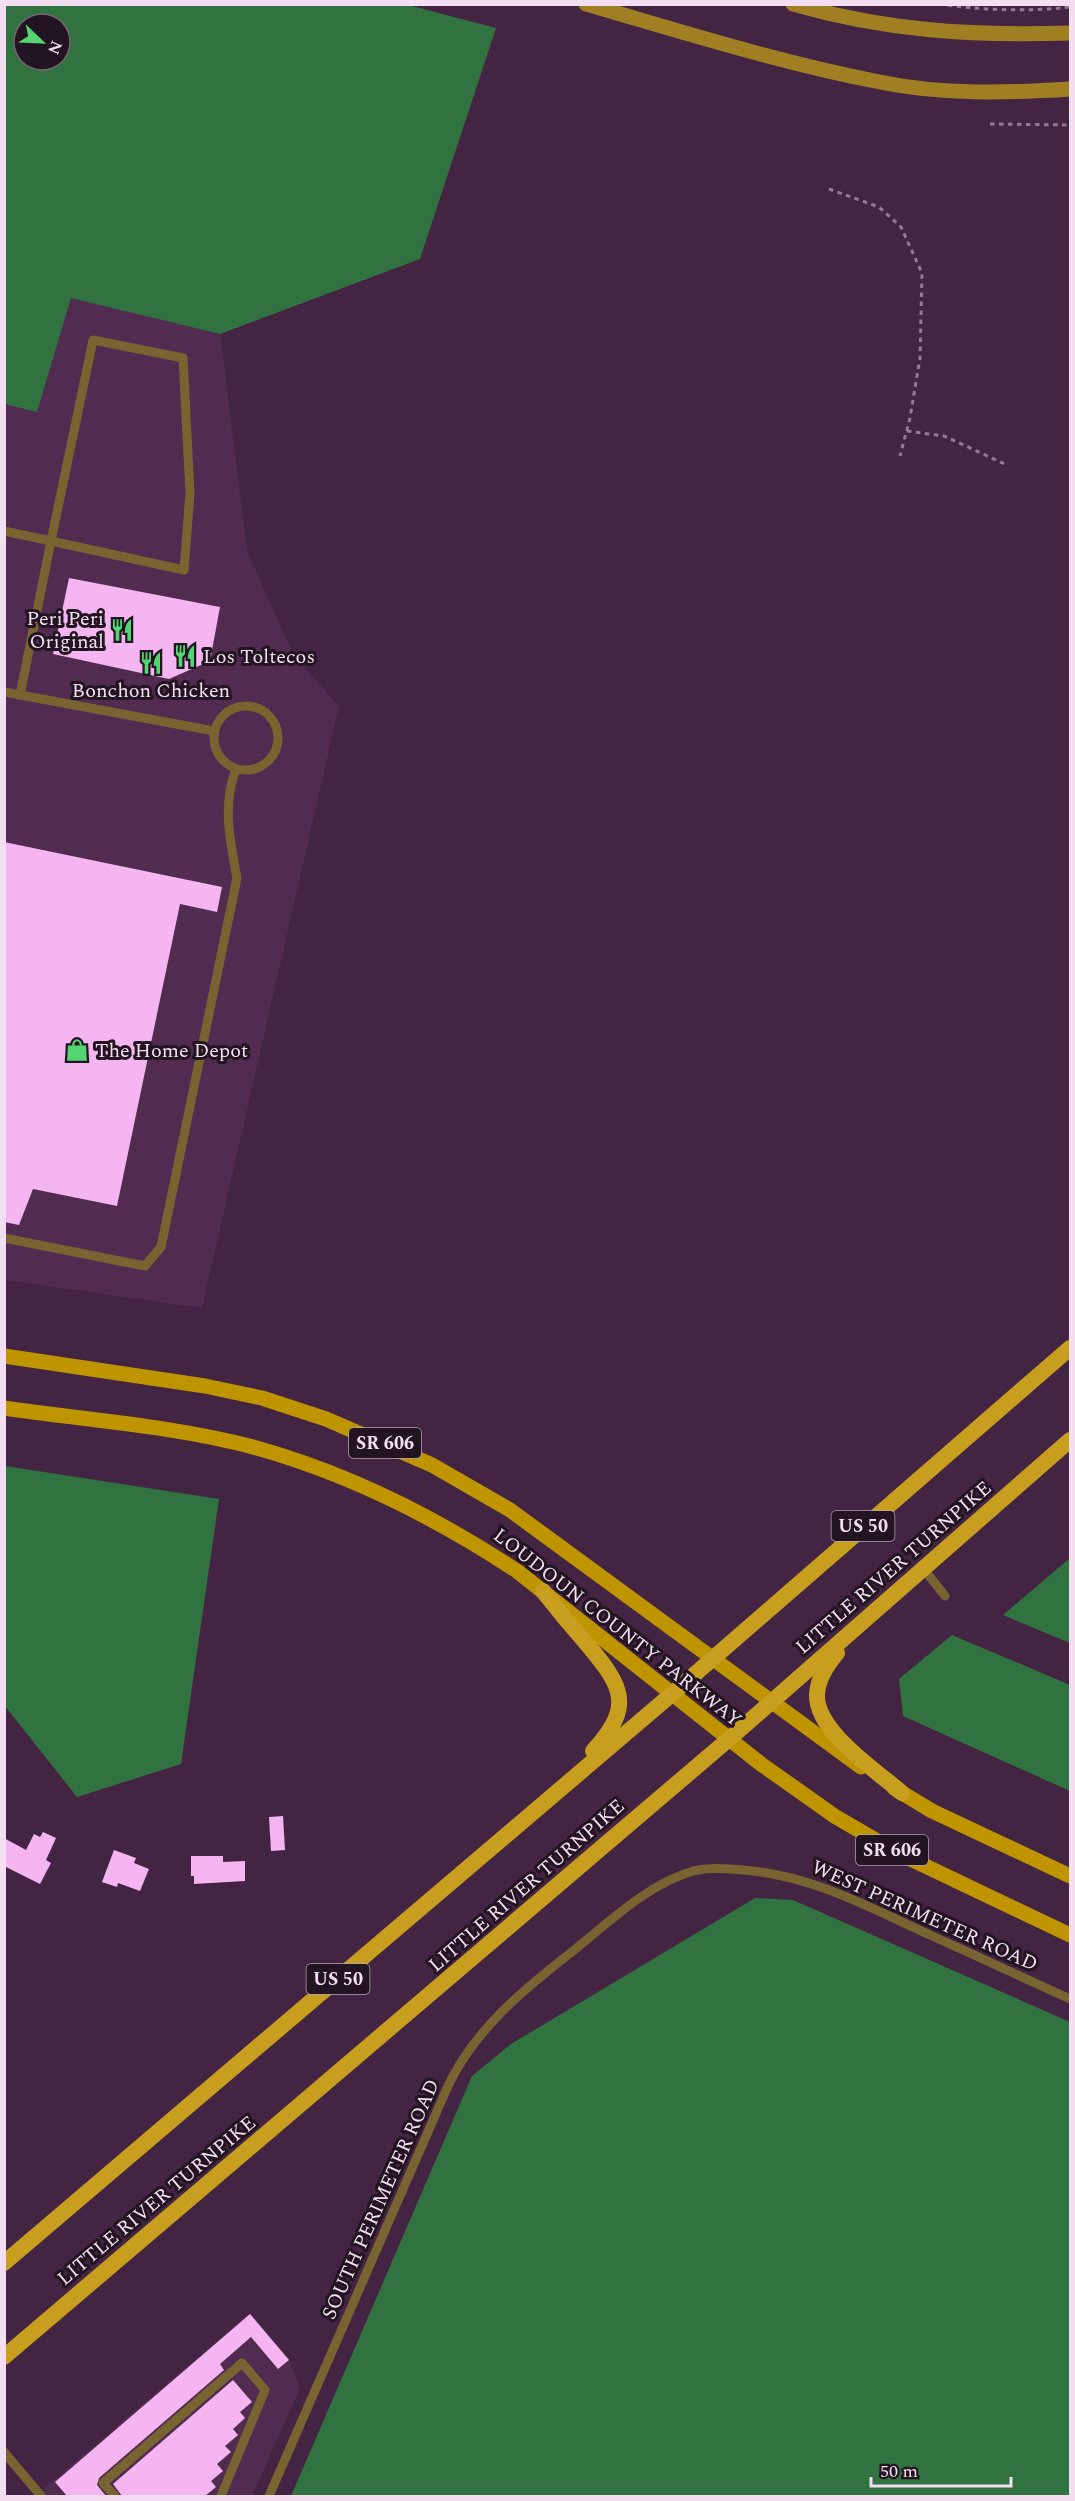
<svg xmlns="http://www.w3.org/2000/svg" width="1075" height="2501" font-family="Spectral,serif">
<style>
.built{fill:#512c50}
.forest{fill:#317340;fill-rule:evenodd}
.building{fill:#f4b5f0}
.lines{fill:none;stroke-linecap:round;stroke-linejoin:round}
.path{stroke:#957a94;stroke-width:3;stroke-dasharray:4.5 4.5;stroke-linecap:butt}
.service{stroke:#786431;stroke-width:9}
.secondary{stroke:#a07f23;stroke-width:15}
.primary{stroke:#be9400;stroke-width:15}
.trunk{stroke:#c89e1e;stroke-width:16}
.labels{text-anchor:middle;stroke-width:6;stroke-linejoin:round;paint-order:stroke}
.shield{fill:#221421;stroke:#b5a2b3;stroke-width:1.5}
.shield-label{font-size:18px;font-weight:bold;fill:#f4dff2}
.poi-label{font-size:20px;fill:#f4dff2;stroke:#221421;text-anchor:start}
.street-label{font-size:20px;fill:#f4dff2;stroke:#221421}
</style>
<rect width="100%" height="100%" fill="#442443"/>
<!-- built -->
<g class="built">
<path d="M71 297 220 334 247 551 294 656 339 706 202 1308 5 1280V404L37 412Z"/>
<path d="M250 2313 289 2359 300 2388 252 2496H35Z"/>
</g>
<!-- forest -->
<g class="forest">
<path d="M5 4 408 5 496 28 420 259 220 334 71 298 37 412 5 404ZM24 24H60V60H24Z"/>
<path d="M5 1466 219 1499 181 1764 77 1797 5 1706Z"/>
<path d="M1070 1558V1643L1003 1615Z"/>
<path d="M952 1635 1070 1685V1791L903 1716 899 1679Z"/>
<path d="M755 1898 793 1900 1070 2022V2496H291L472 2076 511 2044Z"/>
</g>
<!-- building -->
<g class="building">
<path d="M69 578 220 607 210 661 169 679 53 654Z"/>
<path d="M4 842 222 887 217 912 180 904 117 1206 33 1189 19 1225 4 1222Z"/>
<path d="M283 1816 285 1850 271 1851 269 1817Z"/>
<path d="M43 1832 56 1838 46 1860 51 1863 40 1884 4 1866V1838L26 1850 34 1834 40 1837Z"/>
<path d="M114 1850 136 1858 134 1863 149 1869 140 1891 118 1883 117 1887 102 1882Z"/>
<path d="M191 1856H223V1862L245 1861V1881L194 1884V1876H191Z"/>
<path d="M250 2314 289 2360 278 2369 251 2337 220 2364 224 2370 99 2478 97 2485 106 2496H67L55 2482Z"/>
<path d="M233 2380 252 2402 240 2412 245 2418 233 2429 238 2435 225 2446 231 2452 217 2464 223 2471 211 2481 216 2487 205 2496H122L113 2484Z"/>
</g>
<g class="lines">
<!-- path -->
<g class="path">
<path d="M939 4C981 10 1028 12 1070 7"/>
<path d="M990 124 1070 125"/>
<path d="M829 189 879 207 901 227 922 273 920 358 910 418 900 456"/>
<path d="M907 431 944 436 1007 465"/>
</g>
<!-- service -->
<g class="service">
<path d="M93 340 183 358 190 493 184 570 51 541Z"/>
<path d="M4 531 51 541 20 695"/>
<path d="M4 692 214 731"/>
<circle cx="246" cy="738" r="32"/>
<path d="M4 1238 145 1266 161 1247 237 878C230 841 222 805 236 769"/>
<path d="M923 1568 945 1596"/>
<path d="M4 2452 41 2496"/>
<path d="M115 2496 103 2483 242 2363 265 2390 221 2496"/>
<path d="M269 2496 448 2086C475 2029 524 1989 573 1951 609 1922 648 1884 693 1871 710 1867 727 1869 743 1870 811 1875 869 1907 930 1935 977 1956 1024 1978 1070 1999"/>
</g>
<!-- secondary -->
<g class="secondary">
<path d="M586 4C683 32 781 63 880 82 942 95 1008 93 1070 89"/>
<path d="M793 4C886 31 974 36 1070 33"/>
</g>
<!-- primary -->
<g class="primary">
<path d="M4 1356 205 1386 262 1398 326 1419 432 1465 510 1510 861 1767"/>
<path d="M4 1408C85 1420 175 1426 253 1447 348 1473 435 1517 517 1571L761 1764 836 1817 898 1853 1070 1935"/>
<path d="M894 1788 932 1811 1070 1876"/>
</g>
<!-- trunk -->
<g class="trunk">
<path d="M543 1591C557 1609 572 1627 587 1644 623 1687 634 1706 593 1751"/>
<path d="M837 1653C827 1665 818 1678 817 1694 815 1731 877 1771 902 1793"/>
<path d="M4 2263 672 1694 1070 1348"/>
<path d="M4 2357 729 1739 1070 1440"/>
</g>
</g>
<!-- icons -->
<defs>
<g id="restaurant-bare" transform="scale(1.8)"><path d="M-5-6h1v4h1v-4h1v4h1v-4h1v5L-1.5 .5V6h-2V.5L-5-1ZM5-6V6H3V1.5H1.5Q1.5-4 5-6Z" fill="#53d672" stroke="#221421" stroke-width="2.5" paint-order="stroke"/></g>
<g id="shop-bare" transform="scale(1.8)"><path d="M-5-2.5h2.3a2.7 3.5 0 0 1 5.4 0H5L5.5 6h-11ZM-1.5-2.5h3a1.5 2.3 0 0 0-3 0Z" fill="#53d672" stroke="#221421" stroke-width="2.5" paint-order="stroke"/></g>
</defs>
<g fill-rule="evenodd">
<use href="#restaurant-bare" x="122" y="630"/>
<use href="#restaurant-bare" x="185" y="656"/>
<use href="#restaurant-bare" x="151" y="663"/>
<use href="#shop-bare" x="77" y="1050"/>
</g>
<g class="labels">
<!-- shield labels -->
<g class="shield">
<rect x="349" y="1428" width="72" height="30" rx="4.5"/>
<rect x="831.5" y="1511" width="63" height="30" rx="4.5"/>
<rect x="856" y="1835" width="72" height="30" rx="4.5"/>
<rect x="306.5" y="1964" width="63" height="30" rx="4.5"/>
</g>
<g class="shield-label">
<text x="385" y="1449">SR 606</text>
<text x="863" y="1532">US 50</text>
<text x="892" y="1856">SR 606</text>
<text x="338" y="1985">US 50</text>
</g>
<!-- poi labels -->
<g class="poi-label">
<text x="104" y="625" text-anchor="end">Peri Peri<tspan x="104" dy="23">Original</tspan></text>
<text x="203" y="663">Los Toltecos</text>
<text x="151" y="697" text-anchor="middle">Bonchon Chicken</text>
<text x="95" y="1057">The Home Depot</text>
</g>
<!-- street labels -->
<g class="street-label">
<text transform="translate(893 1567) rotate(-41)" y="7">LITTLE RIVER TURNPIKE</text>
<text transform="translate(618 1627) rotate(38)" y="7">LOUDOUN COUNTY PARKWAY</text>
<text transform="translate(526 1885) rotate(-41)" y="7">LITTLE RIVER TURNPIKE</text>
<text transform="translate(925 1915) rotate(24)" y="7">WEST PERIMETER ROAD</text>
<text transform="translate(380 2199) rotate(-66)" y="7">SOUTH PERIMETER ROAD</text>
<text transform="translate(156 2200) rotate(-40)" y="7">LITTLE RIVER TURNPIKE</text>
</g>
</g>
<!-- border -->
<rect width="1075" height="2501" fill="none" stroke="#f4dff2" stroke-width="12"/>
<!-- north arrow -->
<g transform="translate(42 42) rotate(113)"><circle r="28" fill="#221421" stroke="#766575" stroke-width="1.5"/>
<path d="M0-4.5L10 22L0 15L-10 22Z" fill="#53d672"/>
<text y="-9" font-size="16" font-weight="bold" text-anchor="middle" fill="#f4dff2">N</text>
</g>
<!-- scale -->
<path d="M871 2477v9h140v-9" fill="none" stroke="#f4dff2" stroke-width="3"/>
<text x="880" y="2477" font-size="18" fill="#f4dff2" stroke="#221421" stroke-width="4.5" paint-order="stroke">50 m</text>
</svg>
